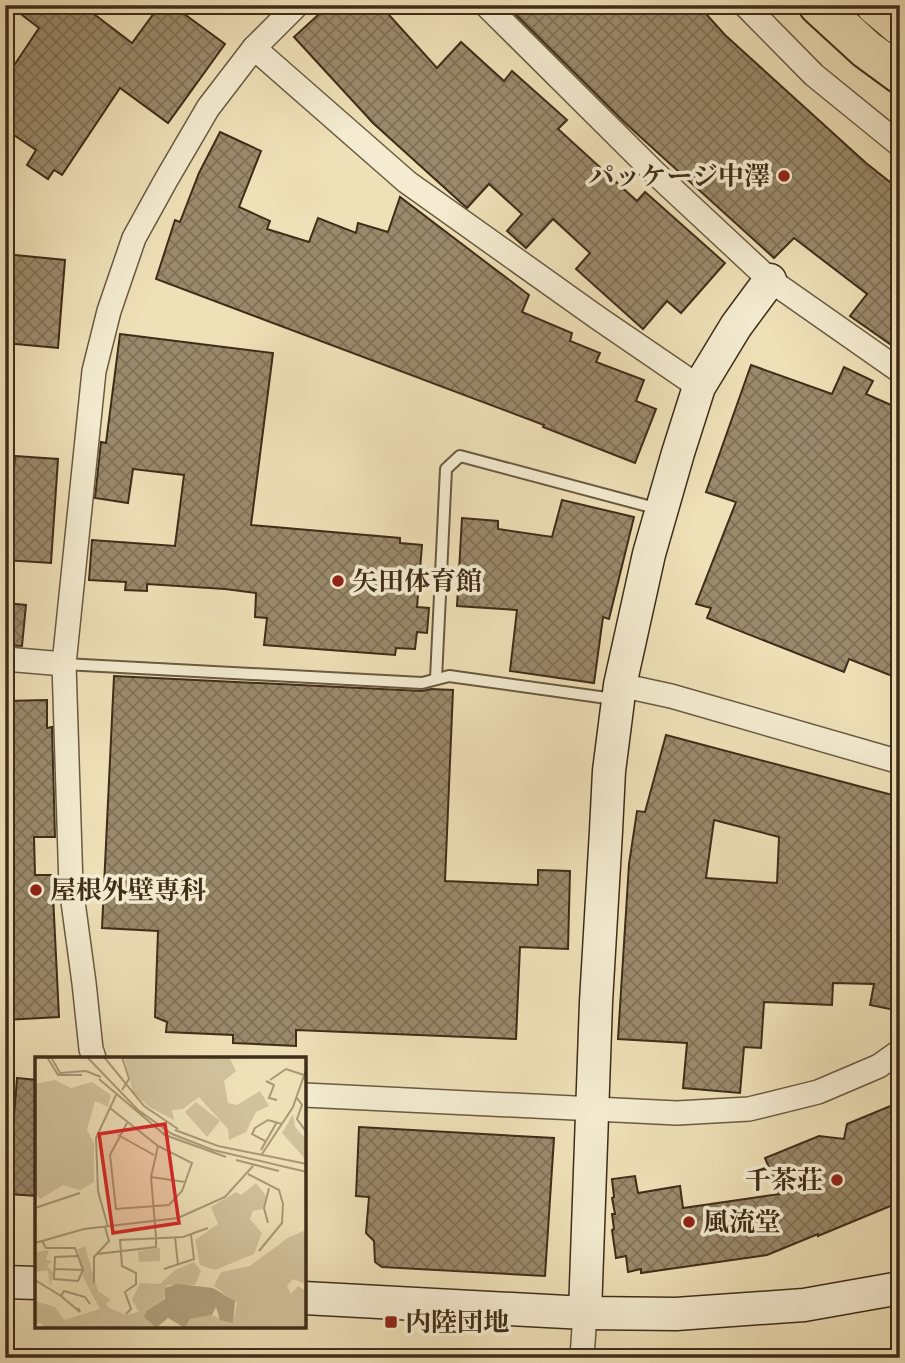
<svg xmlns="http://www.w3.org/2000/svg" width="905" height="1363" font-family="'IM FELL English','Noto Serif JP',serif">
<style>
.building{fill:url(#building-cross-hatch);stroke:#3e2d18;stroke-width:2;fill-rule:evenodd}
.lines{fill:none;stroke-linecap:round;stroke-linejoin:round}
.lane-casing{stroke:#6a5a40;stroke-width:14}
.street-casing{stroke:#6a5a40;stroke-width:26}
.secondary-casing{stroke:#3e2d18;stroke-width:35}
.highway-casing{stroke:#3e2d18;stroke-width:42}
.lane{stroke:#f4ebd0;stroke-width:10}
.street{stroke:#f4ebd0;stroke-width:23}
.secondary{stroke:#f4ebd0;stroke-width:32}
.highway{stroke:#eee0b7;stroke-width:38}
.poi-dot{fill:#8f2418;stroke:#f4ebd0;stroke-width:2.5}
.labels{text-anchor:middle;stroke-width:7;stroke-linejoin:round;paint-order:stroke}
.poi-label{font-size:26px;font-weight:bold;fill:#3e2d18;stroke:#f4ebd0;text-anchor:start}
.inset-road{fill:none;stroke:#a89877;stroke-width:2}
.view{fill:#d62828;fill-opacity:0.15;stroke:#d62828;stroke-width:3.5}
.inset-edge{fill:none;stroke:#3e2d18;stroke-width:3.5}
</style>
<defs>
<pattern id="building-cross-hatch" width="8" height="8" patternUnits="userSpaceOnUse" patternTransform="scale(1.75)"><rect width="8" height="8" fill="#9a8a6b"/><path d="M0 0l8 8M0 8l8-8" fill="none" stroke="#7f7157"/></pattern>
</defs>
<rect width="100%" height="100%" fill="#eee0b7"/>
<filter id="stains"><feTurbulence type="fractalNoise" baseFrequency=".00286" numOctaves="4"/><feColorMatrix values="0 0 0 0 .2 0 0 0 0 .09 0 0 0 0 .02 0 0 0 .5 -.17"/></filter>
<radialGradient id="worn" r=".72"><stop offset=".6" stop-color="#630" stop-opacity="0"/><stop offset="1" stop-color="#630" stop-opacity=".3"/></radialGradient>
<!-- building -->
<g class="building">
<path d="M9 5H82L132 43 160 5H172L225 44 168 123 120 88 62 175 54 170 48 179 27 165 36 150 5 129V79L39 28Z"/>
<path d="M329 5H380L437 68 461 42 504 81 512 71 567 120 558 129 637 201 645 192 725 263 681 313 667 301 643 329 576 269 590 253 553 219 526 248 507 231 522 214 489 184 467 208 373 123 294 37Z"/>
<path d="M506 5H698L725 35 866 163 900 190V351L850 316 867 294 794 238 774 258 624 122Z"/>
<path d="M220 132 261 151 239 207 270 221 267 229 309 242 318 218 356 233 358 223 388 232 400 197 529 295 522 312 572 333 570 341 600 353 596 362 644 380 636 401 656 409 635 463 543 427 544 425 156 279 175 220 180 222 199 173Z"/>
<path d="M5 254 65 260 58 348 5 343Z"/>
<path d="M120 334 273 353 251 525 400 538V543L422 545 417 607 429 608 427 633 417 632 415 649 396 648 395 655 264 645 267 618 255 617 256 593 225 589 147 584V591L125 590 126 582 89 580 92 540 175 546 184 475 133 469 128 503 95 498 101 442 106 443Z"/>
<path d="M751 365 832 394 844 367 873 381 866 394 900 409V679L849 659 844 672 707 618 711 608 696 604 736 502 706 492Z"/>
<path d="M15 456 58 459 51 563 5 560V467L14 468Z"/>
<path d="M562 500 634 517 609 619 603 617 594 683 510 671 517 610 457 606 462 518 498 521V529L552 537Z"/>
<path d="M5 603 26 605 22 646 5 645Z"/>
<path d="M114 676 422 691 431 689 453 690 445 881 538 885V870L570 871 568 949 520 947 516 1039 296 1030V1046L233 1043V1035L166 1032 167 1022 155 1017 158 931 102 928Z"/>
<path d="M47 700V728L52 727 55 837H34L35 875H52L59 1017 5 1020V701Z"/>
<path d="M666 735 900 797V1011L870 1005 874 984 833 983 832 1005 764 1002 761 1048 744 1047 740 1093 683 1088 687 1043 618 1039 629 864 637 811 645 812ZM714 820 779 837 777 883 706 878Z"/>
<path d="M17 1078 37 1080V1196L8 1194Z"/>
<path d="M900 1102V1202L818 1236V1234L767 1255 641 1273V1269L628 1272 626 1256 616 1258 612 1230 614 1229 612 1214H615L612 1198 614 1197 612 1179 635 1176 638 1193 680 1186 683 1208 780 1194 765 1158 819 1136 844 1139 847 1124Z"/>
<path d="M359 1127 554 1138 545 1276 382 1267 375 1262 374 1241 366 1233 369 1197 356 1196Z"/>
</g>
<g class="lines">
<!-- lane casing -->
<g class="lane-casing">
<g id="lane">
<path d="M64 664 422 683 449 676 614 699"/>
<path d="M436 679 446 469 460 456 659 509"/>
</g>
</g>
<!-- street casing -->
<g class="street-casing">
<g id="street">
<path d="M486 5 653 171 770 280 900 371"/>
<path d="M745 5 814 75 900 145"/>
<path d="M254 48 407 182 598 318 699 387"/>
<path d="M5 659 64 664"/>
<path d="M620 685 671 696 900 762"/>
<path d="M94 1058 91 1049 84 983 71 887 64 664 94 371 109 311 134 238 166 180 208 108 254 48 297 5"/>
<path d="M304 1095 677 1113 749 1109 818 1092 879 1066 900 1051"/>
<path d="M582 1358 585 1313"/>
</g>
</g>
<!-- secondary casing -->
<g class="secondary-casing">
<g id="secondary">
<path d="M5 1282 37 1283"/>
<path d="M304 1298 585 1313 676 1314 804 1305 900 1288"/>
<path d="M585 1313 596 1002 606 831 609 771 620 685 649 554 678 453 699 387 736 326 770 280"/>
</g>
</g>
<!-- highway casing -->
<g class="highway-casing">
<g id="highway">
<path d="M818 5 866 49 900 74"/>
<path d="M875 5 900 26"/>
</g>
</g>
<!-- lane -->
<use href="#lane" class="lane"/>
<!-- street -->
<use href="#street" class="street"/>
<!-- secondary -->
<use href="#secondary" class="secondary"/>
<!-- highway -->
<use href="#highway" class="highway"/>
</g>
<!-- markers -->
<g class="poi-dot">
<circle cx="784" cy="176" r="7"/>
<circle cx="338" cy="581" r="7"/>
<circle cx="36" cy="890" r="7"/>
<circle cx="837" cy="1180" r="7"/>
<circle cx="689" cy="1222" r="7"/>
<rect x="384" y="1315" width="14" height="14" rx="3.5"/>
</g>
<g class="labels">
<!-- poi labels -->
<g class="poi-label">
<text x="770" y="185" text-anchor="end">パッケージ中澤</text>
<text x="352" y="590">矢田体育館</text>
<text x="50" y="899">屋根外壁専科</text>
<text x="823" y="1189" text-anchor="end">千茶荘</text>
<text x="703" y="1231">風流堂</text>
<text x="405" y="1331">内陸団地</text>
</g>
</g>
<!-- overview -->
<g transform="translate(35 1057)">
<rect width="271" height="271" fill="#eee0b7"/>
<path d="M161 45 185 64 172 80 150 55Z" fill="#d0c29c"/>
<path d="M89 0H194L201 14 189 24 193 46 202 48 225 34 234 49 221 55 211 75 194 83 193 72 164 40 148 52 137 53 139 63 114 50 98 35ZM20 23 36 31 57 25 76 38 73 50 60 44 52 73 59 86V125L45 133 28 128 5 142 0 136V27ZM258 57 260 70 271 82V103L247 76ZM221 126 231 139 228 152 218 154 215 162 227 176 219 197 180 213 165 208 160 183 183 167 176 150 201 135 206 138ZM271 173V227L258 222 252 229 256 237 263 229 271 234V271H150L155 262 177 258 198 266 202 246 179 229 186 215 215 209 254 180ZM50 189 63 234 76 243 71 246 74 251 91 258 104 255 97 243 105 226 125 227 140 213 159 205 166 214 160 228H132L129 242 111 254 109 260 121 271H26L8 270 5 265 0 269V244L20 250 29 263 65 252 48 220 43 192ZM14 193 11 202 17 205 12 208 19 217 15 230 13 213 0 215V195Z" fill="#d0c29c"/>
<path d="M125 191V204L104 205 103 194Z" fill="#d0c29c"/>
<path d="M142 227 178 231 200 244 198 266 185 263 181 250 177 258 155 262 150 271 133 261 121 271 109 260 111 254 130 242V231Z" fill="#b2a381"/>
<path class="inset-road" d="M12 0 23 18H47M16 0 25 16 51 14 66 20M52 0 103 53 137 77 178 93 272 115M69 0 109 49 143 72M64 22 130 78 191 100M235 23 251 12 269 18M231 24 239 28 234 41 242 43M87 33 94 22 87 0M262 41 267 48 262 62 272 76M75 51 123 89 157 106 147 134 134 148 81 152 75 98 92 66M140 73 183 89 272 107M83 78 119 98M230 84 217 77 220 71 233 63 247 67M226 93 242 65M227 97 258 50 272 10M201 103 244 114M213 117 244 133 248 147 247 166 224 194M116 120 150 125M0 151 45 136M233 166 229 151 234 131M73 170 63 134 61 81 81 38M121 180 116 120 123 89M140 180 143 208M7 184 11 191H40L43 199M0 186 49 172 143 161 190 140 218 109M62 197 121 190V182M19 212 48 213 43 199 20 200 19 222 43 224 48 213M129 212 159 202 156 178M0 223 26 239M59 226V200L74 184 70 170M43 251 45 255 26 239 29 234 50 240 55 247M91 257 96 252 90 235 101 227V216L87 209 85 183 148 180 173 171"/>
<path class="view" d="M130 67 144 166 78 176 64 77Z"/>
<rect width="271" height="271" class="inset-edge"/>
</g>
<!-- margin -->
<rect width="905" height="1363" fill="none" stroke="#eee0b7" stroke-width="28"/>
<rect x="7" y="7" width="891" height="1349" fill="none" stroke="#3e2d18" stroke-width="3.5"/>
<rect x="14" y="14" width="877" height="1335" fill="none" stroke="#3e2d18" stroke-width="2"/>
<rect width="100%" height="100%" filter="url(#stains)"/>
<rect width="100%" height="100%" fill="url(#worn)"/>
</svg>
